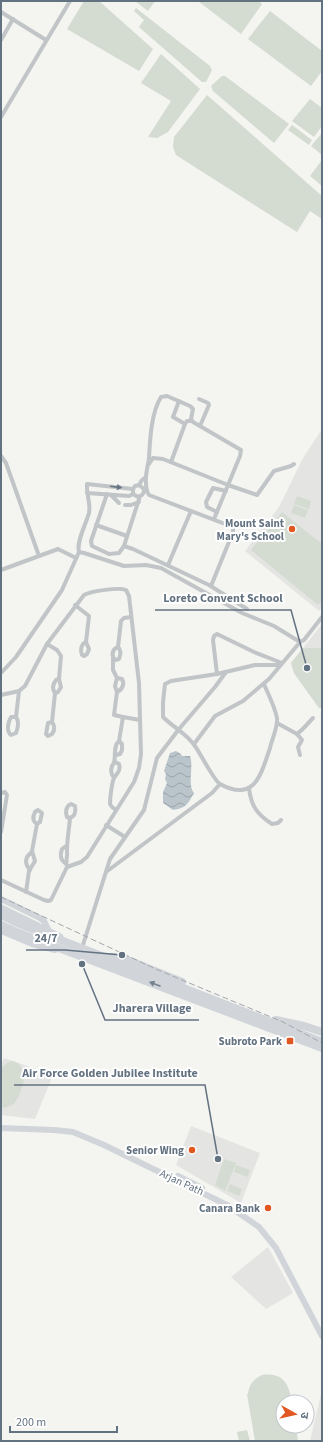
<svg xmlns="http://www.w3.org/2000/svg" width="323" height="1442" font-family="'Source Sans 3','Noto Sans Devanagari',sans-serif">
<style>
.built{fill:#e4e5e3}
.green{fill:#d4dbd1}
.water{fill:url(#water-waves)}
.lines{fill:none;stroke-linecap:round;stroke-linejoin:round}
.street{stroke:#c1c5c8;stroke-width:4}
.secondary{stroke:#d1d5da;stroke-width:6}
.primary{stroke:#d1d5da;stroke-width:7}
.highway{stroke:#d1d5da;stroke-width:8}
.rail{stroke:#a2a7ad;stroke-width:1;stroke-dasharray:6 3;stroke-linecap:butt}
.oneway{fill:#687685}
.oneway2{fill:#74818e}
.poi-dot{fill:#e15722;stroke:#fff;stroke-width:1.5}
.labels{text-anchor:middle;stroke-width:4;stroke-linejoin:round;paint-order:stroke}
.poi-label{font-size:11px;font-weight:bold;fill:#637281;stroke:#fff;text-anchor:end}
.street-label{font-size:11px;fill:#637281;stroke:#fff}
.leader{fill:none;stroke:#637281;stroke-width:1.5}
.callout-dot{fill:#637281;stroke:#fff;stroke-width:1.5}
.callout-label{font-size:12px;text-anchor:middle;font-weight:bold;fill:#637281;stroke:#fff;stroke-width:4;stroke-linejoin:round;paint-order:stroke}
</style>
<defs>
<pattern id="water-waves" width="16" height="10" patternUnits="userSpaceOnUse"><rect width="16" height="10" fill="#bac5cb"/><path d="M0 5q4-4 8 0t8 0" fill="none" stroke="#9ba4aa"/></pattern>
</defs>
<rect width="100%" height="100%" fill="#f4f4f0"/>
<!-- built -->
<g class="built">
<path d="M320 432H322V608L319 611 245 551 279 507 303 458Z"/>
<path d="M322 624V708H319L294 673 291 663Z"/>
<path d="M4 1058 53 1075 35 1119 1 1115V1066Z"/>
<path d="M191 1126 260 1153 241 1203 176 1165Z"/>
<path d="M268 1247 293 1293 266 1309 231 1277Z"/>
<path d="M321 1394 322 1441H310Z"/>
</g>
<!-- green -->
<g class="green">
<path d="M84 1H99L153 49 139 71 67 29Z"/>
<path d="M135 1H155L148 11Z"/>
<path d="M198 1H258L262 4 241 34Z"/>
<path d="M136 8 210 66 212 70 206 82H202L139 27 144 20 134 11Z"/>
<path d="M270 11 322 51V71L311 86 248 39Z"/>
<path d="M161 54 200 89 168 132 157 138 148 137 171 101 141 83Z"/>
<path d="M222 76H225L289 124 274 143 213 91 211 86Z"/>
<path d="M207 95 322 196V219L310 211 297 232 176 155 173 147 174 137Z"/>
<path d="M310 99 322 108V126L314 137 292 121Z"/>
<path d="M292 125 312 140 309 145 288 130Z"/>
<path d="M322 133V155L311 146Z"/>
<path d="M322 160V186L310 176Z"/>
<path d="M297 496 311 501 309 509 294 504Z"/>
<path d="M294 505 308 510 305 518 291 513Z"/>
<path d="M282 512 322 544V600L318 605 251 550Z"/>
<path d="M303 648H322V708H319L294 673 291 663Z"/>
<path d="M13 1061C32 1068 22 1092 14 1104L5 1108 2 1107 1 1068 9 1062Z"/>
<path d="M224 1159 236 1163 225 1191 215 1185Z"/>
<path d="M236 1165 250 1170 248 1177 234 1172Z"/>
<path d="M230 1184 242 1189 239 1196 227 1191Z"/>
<path d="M262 1375C283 1372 289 1384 292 1402H283V1426H296L298 1441H255L247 1394H248C249 1384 254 1379 262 1375Z"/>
<path d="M247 1430 250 1441H239L237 1432Z"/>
</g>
<!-- water -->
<path class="water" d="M176 751 181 754 182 756H190C194 767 187 785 194 793 188 804 186 808 173 810L163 803V792L167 783 165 779 166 774 164 771 170 753Z"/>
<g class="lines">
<!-- street -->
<g class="street">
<path d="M1 12 46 40"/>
<path d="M1 40 13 19"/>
<path d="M1 117 70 1"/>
<path d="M199 399 208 403 209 405 200 426"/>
<path d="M179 401 173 417 185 424"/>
<path d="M1 456 6 463 39 556"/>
<path d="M171 462 185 424 187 421H192"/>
<path d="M149 464 153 458 163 459 228 485 257 495 274 471 291 466 294 464"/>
<path d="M139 485 144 489V492L142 495 138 497 133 494V489L135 486 139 485 142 480 146 477"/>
<path d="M87 493 129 496 133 494"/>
<path d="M107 494 91 541 92 546 109 554 119 553 124 546 133 549 209 585 247 609"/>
<path d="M111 495 119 503"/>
<path d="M125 505H131L139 502"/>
<path d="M217 512 207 507 206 502 213 488 226 491"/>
<path d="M96 525 127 536"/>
<path d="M124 546 140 496"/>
<path d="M79 552C76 542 86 524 89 513 91 503 86 494 87 484L133 489"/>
<path d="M168 565 191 511"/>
<path d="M1 570 58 549 76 558"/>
<path d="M211 586 233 532V527L149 495C147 492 146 487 146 483 145 475 148 466 149 458 150 440 151 413 161 397L167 396 190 406 193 409 191 419 193 422 241 450 240 456 214 519"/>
<path d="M75 605 89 616 86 642C81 644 80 650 82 655L84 656 87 654 89 649 86 642"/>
<path d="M47 644 57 650 61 656 59 679 61 687 58 692 55 693"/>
<path d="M118 647C112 649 111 656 115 660L119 659C121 654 121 650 118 647L121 621 124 618 131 617"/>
<path d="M113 659V670L117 678 122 679C125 684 122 690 117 692L114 715 123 717"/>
<path d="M1 673 16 657 62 590 79 552 84 553 124 566 146 565 161 568 242 613 274 626 300 642 304 640 322 617"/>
<path d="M217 674 213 640 214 636 217 634 254 652 282 663"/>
<path d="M117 678 115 686 117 692"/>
<path d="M264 684C268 694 275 707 277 718 278 727 272 739 270 748 261 774 255 803 220 784 215 782 200 753 195 746 186 733 174 728 163 717V702L165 684 171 681 217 674 255 665H280"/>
<path d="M1 695 19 691 25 686 47 644 84 595C91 591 119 587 126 590L129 596 139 683 141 754 139 768 134 782 87 857 81 862 67 867 51 900 48 901 44 900 1 880"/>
<path d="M16 717H11C8 722 6 731 11 735L16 733C18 728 19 721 16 717L19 691"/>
<path d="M52 722 48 723 46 734 48 736 52 734C55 730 55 726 52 722L55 693C52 689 53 684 56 680L59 679"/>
<path d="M277 723 297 734"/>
<path d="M194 744 215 716 243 701 269 679 301 641"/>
<path d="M116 755 120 754 122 750V744L119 741"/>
<path d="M300 755 298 747 302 740 297 734C304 729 307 724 313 718"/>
<path d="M114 763C116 756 113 746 119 741L123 717 140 720"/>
<path d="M114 778C110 773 110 766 115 762L119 764C121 771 117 773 114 778 112 782 110 798 110 804L112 807 116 810"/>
<path d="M249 788C251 806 257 814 272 824L278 823 281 820"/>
<path d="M1 793 5 792 7 795 1 832"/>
<path d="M106 825 125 837"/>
<path d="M65 863C60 859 60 855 62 849L66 846"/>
<path d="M67 867C65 861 68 857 67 851 67 840 69 830 70 818 75 816 76 811 75 806L71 804C66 806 65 812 67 817L70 818"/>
<path d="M30 870C24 863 25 857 32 852"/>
<path d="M106 872 212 793 220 784"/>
<path d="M26 892 29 871 35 861 32 851 37 824C32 821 33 816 35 812L38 810 42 813 40 822 37 824"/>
<path d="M82 948 110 859 144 810 157 758 179 729 215 687 226 672"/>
</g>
<!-- secondary -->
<g class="secondary">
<path d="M1 899 40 918 44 921 49 931"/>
<path d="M1 931 32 944 55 950"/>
<path d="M1 1128 54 1130 73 1132 104 1145 227 1205 259 1227 276 1248 322 1336"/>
<path d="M178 1176 202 1188"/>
</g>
<!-- primary -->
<path class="primary" d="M1 908 60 937"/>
<!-- highway -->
<g class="highway">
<path d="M1 915 17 923 322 1042"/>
<path d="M1 925 14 931 322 1048"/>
<path d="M110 957 125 959 182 982"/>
<path d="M276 1020 304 1026 322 1032"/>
</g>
<!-- rail -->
<path class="rail" d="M1 897 158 970 283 1022 322 1043"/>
</g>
<!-- one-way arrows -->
<defs><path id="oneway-solid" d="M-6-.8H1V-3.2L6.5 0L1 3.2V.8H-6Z"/></defs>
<use class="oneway" href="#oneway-solid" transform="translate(116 487) rotate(7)"/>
<use class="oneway2" href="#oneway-solid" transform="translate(155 984) rotate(-159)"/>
<!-- markers -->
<g class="poi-dot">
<circle cx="292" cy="529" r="4"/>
<rect x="286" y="1037" width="8" height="8" rx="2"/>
<circle cx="192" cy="1150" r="4"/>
<circle cx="268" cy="1208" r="4"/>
</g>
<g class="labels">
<!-- poi labels -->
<g class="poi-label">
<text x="284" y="527">Mount Saint<tspan x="284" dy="13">Mary's School</tspan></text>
<text x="282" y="1045">Subroto Park</text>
<text x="184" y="1154">Senior Wing</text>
<text x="260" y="1212">Canara Bank</text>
</g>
<!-- street labels -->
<g class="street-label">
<text transform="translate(182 1182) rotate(25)" y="4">Arjan Path</text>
</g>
</g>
<!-- callouts -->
<path class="leader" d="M307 668L291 610H155M122 955L65 950H26M82 964L105 1020H199M218 1159L205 1085H14"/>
<g class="callout-dot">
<circle cx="307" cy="668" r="4"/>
<circle cx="122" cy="955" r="4"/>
<circle cx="82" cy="964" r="4"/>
<circle cx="218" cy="1159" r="4"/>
</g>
<g class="callout-label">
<text x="223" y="602">Loreto Convent School</text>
<text x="46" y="942">24/7</text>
<text x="152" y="1012">Jharera Village</text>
<text x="110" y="1077">Air Force Golden Jubilee Institute</text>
</g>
<!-- border -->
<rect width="323" height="1442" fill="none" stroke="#637281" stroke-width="4"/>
<!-- north arrow -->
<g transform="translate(295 1414) rotate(98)"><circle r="19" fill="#ffffff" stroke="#c1c7cd"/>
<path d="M0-3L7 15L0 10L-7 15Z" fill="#e15722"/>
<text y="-6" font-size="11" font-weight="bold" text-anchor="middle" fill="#637281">उ</text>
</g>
<!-- scale -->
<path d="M10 1426v6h107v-6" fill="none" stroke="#637281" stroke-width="2"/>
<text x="16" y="1426" font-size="12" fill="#637281" stroke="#ffffff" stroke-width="3" paint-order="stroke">200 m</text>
</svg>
